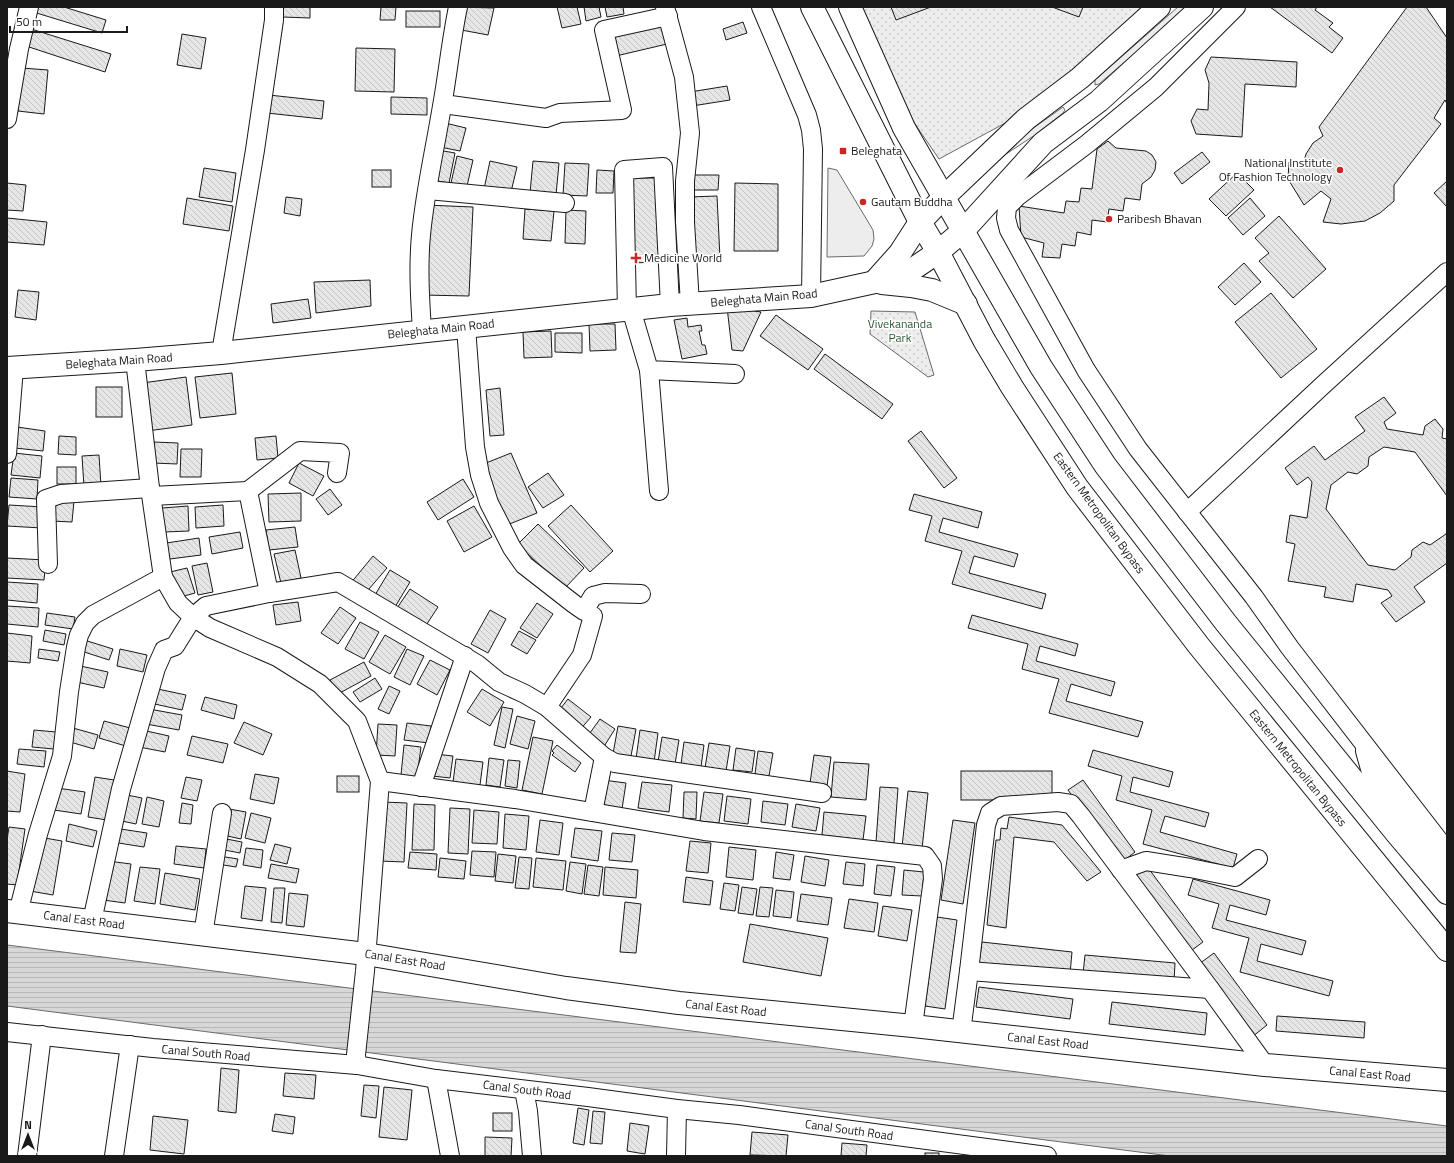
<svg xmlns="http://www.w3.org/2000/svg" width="1454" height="1163" font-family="'Titillium Web',sans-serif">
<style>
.built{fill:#ededed;stroke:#6a6a6a}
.park{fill:url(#park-dots);stroke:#6a6a6a}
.water{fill:url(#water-rules);stroke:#6a6a6a}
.building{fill:url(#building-back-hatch);stroke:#1a1a1a}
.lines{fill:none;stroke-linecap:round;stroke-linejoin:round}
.minor-casing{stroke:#1a1a1a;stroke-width:20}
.major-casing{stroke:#1a1a1a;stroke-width:24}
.minor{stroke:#fff;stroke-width:18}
.major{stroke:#fff;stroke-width:22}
.poi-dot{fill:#c62828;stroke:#fff;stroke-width:1.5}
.labels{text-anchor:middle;stroke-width:3;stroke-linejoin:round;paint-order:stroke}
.poi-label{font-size:12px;fill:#1a1a1a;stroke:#fff;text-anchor:start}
.street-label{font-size:12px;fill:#1a1a1a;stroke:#fff}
.park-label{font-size:12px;fill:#2b5a34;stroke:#fff}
</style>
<defs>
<pattern id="park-dots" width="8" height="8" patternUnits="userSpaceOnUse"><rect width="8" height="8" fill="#ededed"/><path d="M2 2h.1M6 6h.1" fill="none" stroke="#cbcbcb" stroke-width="1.8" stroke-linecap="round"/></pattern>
<pattern id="water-rules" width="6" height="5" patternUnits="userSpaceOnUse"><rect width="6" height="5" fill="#d7d7d7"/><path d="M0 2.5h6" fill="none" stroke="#b8b8b8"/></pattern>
<pattern id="building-back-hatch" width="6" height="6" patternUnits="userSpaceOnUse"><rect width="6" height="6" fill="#e6e6e6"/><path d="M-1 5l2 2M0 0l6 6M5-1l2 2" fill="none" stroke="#c5c5c5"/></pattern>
</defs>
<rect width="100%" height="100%" fill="#fff"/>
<!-- built -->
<g class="built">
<path d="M1178 7H1186L1172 21 1099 84 1095 85V80Z"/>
<path d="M1063 107 1065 110 1063 113 1035 135 1000 158 997 154Z"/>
<path d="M828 168 837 170 873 230 874 239 872 246 864 256 827 257Z"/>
</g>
<!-- park -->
<g class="park">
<path d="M859 7H1147L1020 115 939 159 913 121Z"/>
<path d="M871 311 915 312 934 375 928 377 870 334Z"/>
</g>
<!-- water -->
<path class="water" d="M7 945 1447 1126V1156H1170L7 1006Z"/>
<!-- building -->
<g class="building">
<path d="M31 7H64L106 20 102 33 30 11Z"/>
<path d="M283 7H310V18L283 17Z"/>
<path d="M381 7H396L395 20H380Z"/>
<path d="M460 7 494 8 488 35 456 29Z"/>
<path d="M557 7H577L581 24 562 28Z"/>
<path d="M584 7H599L601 17 586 21Z"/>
<path d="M605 7H623L624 14 607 17Z"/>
<path d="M891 7H931L896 20Z"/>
<path d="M1052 7H1083L1079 17Z"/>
<path d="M1270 7H1317L1315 10 1333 23 1329 27 1343 38 1332 53Z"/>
<path d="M1407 7H1426L1447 38V104L1445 100 1434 118 1441 124 1394 185V201L1380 213 1365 221 1341 224 1323 222 1331 199 1321 191 1304 205 1288 179 1289 162 1303 165 1306 154 1313 143 1323 136 1319 127Z"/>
<rect x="406" y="11" width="34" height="16"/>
<path d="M743 22 747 33 726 40 723 29Z"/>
<path d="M663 25 667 44 616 56 612 36Z"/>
<path d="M28 28 111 54 105 72 23 45Z"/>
<path d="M182 34 206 38 201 69 177 65Z"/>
<path d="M356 48 395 49 394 92 355 91Z"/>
<path d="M1211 57 1297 62 1296 87 1245 84 1242 137 1196 134 1191 121 1197 109 1208 110 1209 83 1205 70Z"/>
<path d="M22 68 48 70 44 114 18 111Z"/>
<path d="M727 86 730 100 692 106 690 92Z"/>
<path d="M269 95 324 101 322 119 267 113Z"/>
<path d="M391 97 427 98V115L391 114Z"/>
<path d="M445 123 466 128 460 151 440 147Z"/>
<path d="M1108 141 1116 148 1146 151 1152 155 1156 162 1155 170 1151 177 1142 184 1140 200 1125 198 1123 211 1109 209 1107 222 1092 220 1091 235 1077 232 1075 246 1062 244 1060 258 1042 257 1044 243 1021 237 1019 206 1064 213 1066 201 1079 202 1081 188 1092 189 1097 149Z"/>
<path d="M438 150 455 153 449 183 432 180Z"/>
<path d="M1202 152 1210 162 1182 184 1174 173Z"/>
<path d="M457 156 473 160 467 186 451 183Z"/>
<path d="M490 161 517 167 510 196 484 189Z"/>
<path d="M533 161 559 163 556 195 530 193Z"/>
<path d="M565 163 589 164 587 196 563 195Z"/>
<path d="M204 168 236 173 232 202 199 197Z"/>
<rect x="372" y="170" width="19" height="17"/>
<path d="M597 170 614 171 613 193H596Z"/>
<path d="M1237 173 1254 190 1226 216 1209 199Z"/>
<path d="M691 175H719L718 190H691Z"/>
<path d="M630 178H661V262L630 263Z"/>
<path d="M1447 181V207L1434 193Z"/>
<path d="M7 183 26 185 23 211 7 210Z"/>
<path d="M735 183 778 184V251H734Z"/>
<path d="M717 196 720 258 691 259 689 197Z"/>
<path d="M286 197 302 199 300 216 284 213Z"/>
<path d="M187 198 233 206 229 231 183 224Z"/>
<path d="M1250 198 1265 216 1243 235 1228 218Z"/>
<path d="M425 205 473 207 469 296 422 295Z"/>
<path d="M525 209 554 211 551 241 523 239Z"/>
<path d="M566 210 586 211 585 244 565 243Z"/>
<path d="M1279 216 1326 269 1293 298 1259 261 1269 253 1255 238Z"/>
<path d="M7 218 47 222 44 245 7 242Z"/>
<path d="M1244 263 1261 282 1235 305 1218 287Z"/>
<path d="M370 280 371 306 316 313 314 282Z"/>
<path d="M18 290 39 292 36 320 15 317Z"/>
<path d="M1271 293 1317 349 1281 378 1235 322Z"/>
<path d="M308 299 311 318 273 323 271 304Z"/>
<path d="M727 307 761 312 743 351 732 350Z"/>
<path d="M776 315 823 349 808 370 760 336Z"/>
<path d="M687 318 688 327 701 325 702 331H699L702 345H705L707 354 682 359 674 320Z"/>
<path d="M589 324H615L616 350 590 351Z"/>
<path d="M551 331 552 357 524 358 523 332Z"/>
<path d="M555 333H582V353L555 352Z"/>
<path d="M825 354 893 404 882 419 814 369Z"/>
<path d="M232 373 236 414 200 418 195 377Z"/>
<path d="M186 377 192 425 147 431 142 383Z"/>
<rect x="96" y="387" width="26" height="30"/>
<path d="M500 388 504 435 490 436 486 390Z"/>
<path d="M1384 397 1396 413 1384 422 1387 429 1423 435 1425 426 1435 419 1443 429 1442 438 1447 439V496L1415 452 1384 447 1369 457 1368 466 1357 474 1348 472 1331 485 1326 509 1368 565 1395 570 1411 557 1412 550 1423 542 1430 545 1446 534 1447 531V563L1414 587 1425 602 1396 622 1381 603 1392 596 1388 590 1356 584 1353 602 1324 597 1326 587 1288 581 1295 544 1286 542 1290 515 1307 518 1312 482 1308 477 1297 485 1285 468 1314 446 1325 460 1365 431 1355 417Z"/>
<path d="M17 427 45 431 43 451 15 448Z"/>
<path d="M921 431 957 478 944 488 908 441Z"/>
<path d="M59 436 76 437V455L58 454Z"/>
<path d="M276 436 278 458 257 460 255 438Z"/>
<path d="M154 442 178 443 177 464 153 463Z"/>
<path d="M181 449H202L201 477H180Z"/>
<path d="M14 453 42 456 40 478 11 475Z"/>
<path d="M511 453 537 513 507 525 481 465Z"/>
<path d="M99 455 101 486 84 487 82 456Z"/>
<path d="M299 463 324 476 313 496 289 483Z"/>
<rect x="57" y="467" width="19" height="17"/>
<path d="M548 473 564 495 543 508 528 487Z"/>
<path d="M11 478 38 480 37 499 9 497Z"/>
<path d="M463 479 474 497 438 520 427 502Z"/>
<path d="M330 489 342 505 328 515 316 499Z"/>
<path d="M301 493V521L269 522 268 494Z"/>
<path d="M914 494 982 512 978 528 943 518 939 532 1018 554 1014 567 974 556 969 573 1046 594 1042 609 952 584 962 551 925 541 932 516 909 510Z"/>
<path d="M53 499 74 501 72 522 51 521Z"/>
<path d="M9 505 43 507 42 528 7 526Z"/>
<path d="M223 505 224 526 196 528 195 507Z"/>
<path d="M571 505 613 551 590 572 548 526Z"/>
<path d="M188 506 189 531 164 532 162 508Z"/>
<path d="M474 506 492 537 464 552 447 521Z"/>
<path d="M538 524 584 568 564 589 518 544Z"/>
<path d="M295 527 298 547 269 550 266 530Z"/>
<path d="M240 532 243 548 212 554 209 537Z"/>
<path d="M199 538 201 555 162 560 160 544Z"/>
<path d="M295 550 301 578 281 583 274 554Z"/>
<path d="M373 556 387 568 363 596 350 584Z"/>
<path d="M7 558 46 560 44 580 7 578Z"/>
<path d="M207 563 213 592 198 595 192 566Z"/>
<path d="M187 568 195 593 177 598 170 572Z"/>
<path d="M390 570 410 582 392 612 372 600Z"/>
<path d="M7 582 38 584 37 603 7 600Z"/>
<path d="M410 589 438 607 423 630 395 611Z"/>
<path d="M298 602 301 621 276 625 273 605Z"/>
<path d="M537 603 553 614 537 638 520 628Z"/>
<path d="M7 606 39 608 38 627 7 624Z"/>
<path d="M340 607 356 618 338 644 321 633Z"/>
<path d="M490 610 506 619 488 653 471 644Z"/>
<path d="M47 613 75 617 73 629 45 625Z"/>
<path d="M972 615 1078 644 1075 656 1040 646 1036 661 1115 682 1111 696 1071 684 1066 701 1143 722 1138 737 1049 713 1059 679 1022 669 1028 644 968 628Z"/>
<path d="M360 622 379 632 364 659 345 649Z"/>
<path d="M45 630 66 634 64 645 43 641Z"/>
<path d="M519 631 536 640 527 654 511 645Z"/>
<path d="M7 633 32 636 30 663 7 661Z"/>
<path d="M385 635 406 647 390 674 369 662Z"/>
<path d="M81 639 113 649 109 660 78 650Z"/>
<path d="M39 649 60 652 58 661 38 658Z"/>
<path d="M120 649 147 655 143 672 117 666Z"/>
<path d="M407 649 424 656 410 685 394 677Z"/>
<path d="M430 660 450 670 437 695 417 684Z"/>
<path d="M364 662 371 676 338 694 330 680Z"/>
<path d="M76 665 108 672 104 688 72 681Z"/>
<path d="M375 678 382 689 360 702 353 692Z"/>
<path d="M389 686 400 691 389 714 378 709Z"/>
<path d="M153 688 186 695 182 710 150 703Z"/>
<path d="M482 689 504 702 490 726 467 712Z"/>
<path d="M205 697 237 705 234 719 201 710Z"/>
<path d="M568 699 591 717 579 731 557 713Z"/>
<path d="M502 707 513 709 505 748 494 745Z"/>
<path d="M149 709 182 715 179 730 146 724Z"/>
<path d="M517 716 535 721 528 749 510 744Z"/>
<path d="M600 719 615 729 603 748 587 737Z"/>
<path d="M104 721 134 729 129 747 99 738Z"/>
<path d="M244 722 272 734 263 755 234 743Z"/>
<path d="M407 723 431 726 429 743 404 740Z"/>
<path d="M378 724 397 725 395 756 376 755Z"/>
<path d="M618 726 636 729 631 756 613 754Z"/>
<path d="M73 728 98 735 94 749 70 742Z"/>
<path d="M34 730 56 732 54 749 32 747Z"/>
<path d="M142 730 169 736 165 752 139 747Z"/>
<path d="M640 730 658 733 654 762 636 759Z"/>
<path d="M192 736 228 744 223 763 187 755Z"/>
<path d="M533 737 553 741 542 794 522 790Z"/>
<path d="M662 737 679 740 675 764 658 762Z"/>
<path d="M684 742 704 745 701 767 681 764Z"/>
<path d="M709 743 730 746 726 771 705 768Z"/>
<path d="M404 745 421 747 417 777 401 775Z"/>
<path d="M557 745 581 763 575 772 552 755 554 753 552 751Z"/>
<path d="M736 748 755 751 752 772 733 770Z"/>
<path d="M19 749 46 751 44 767 17 764Z"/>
<path d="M1093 750 1173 772 1169 787 1133 777 1130 792 1209 813 1205 827 1165 816 1160 832 1237 854 1233 868 1143 844 1152 810 1116 800 1122 776 1088 766Z"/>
<path d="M758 751 773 753 769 776 755 774Z"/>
<path d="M435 754 453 756 450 778 432 776Z"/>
<path d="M814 755 831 757 827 786 810 783Z"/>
<path d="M489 758 504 760 500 787 486 785Z"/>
<path d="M456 759 483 762 480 785 453 782Z"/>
<path d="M508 760 520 761 517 788 505 786Z"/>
<path d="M834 762 869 764 866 800 831 797Z"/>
<path d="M7 771 25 774 20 812 7 811Z"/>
<rect x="961" y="771" width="91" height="29"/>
<path d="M255 774 279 778 274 804 250 799Z"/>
<rect x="337" y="776" width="22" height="16"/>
<path d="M95 777 114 780 107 820 88 817Z"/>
<path d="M186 777 202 780 197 801 181 798Z"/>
<path d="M603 780 626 783 622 809 599 805Z"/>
<path d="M1083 780 1135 852 1121 863 1068 790Z"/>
<path d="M642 782 672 785 669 812 638 808Z"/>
<path d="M880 787 898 788 894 843 876 842Z"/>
<path d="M57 788 85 792 81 814 54 810Z"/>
<path d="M908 791 928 793 922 849 902 847Z"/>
<path d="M684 792H697L696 819 683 818Z"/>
<path d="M704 792 723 794 719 823 700 821Z"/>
<path d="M122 794 142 798 136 824 117 820Z"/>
<path d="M727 796 751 799 748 824 724 821Z"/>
<path d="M147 797 164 801 159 827 142 824Z"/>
<path d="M763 801 788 804 785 825 761 822Z"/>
<path d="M383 802 407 803 404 862 380 861Z"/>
<path d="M182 803 193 805 191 824 179 823Z"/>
<path d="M414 804 435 805 434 850H412Z"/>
<path d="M796 804 820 808 816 831 792 827Z"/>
<path d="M450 808 470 809 468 854 448 853Z"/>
<path d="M229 809 246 812 241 839 223 835Z"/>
<path d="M474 810 499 812 497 844 472 843Z"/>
<path d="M824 812 866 816 863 840 822 835Z"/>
<path d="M251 813 271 818 265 843 245 838Z"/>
<path d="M505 814 529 816 526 850 503 848Z"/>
<path d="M1009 817 1062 825 1101 872 1087 881 1054 842 1014 837 1006 928 987 925 996 840H1000L1001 828 1007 829Z"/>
<path d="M540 820 563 823 559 855 536 852Z"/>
<path d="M953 820 975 823 963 904 941 900Z"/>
<path d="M69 824 97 831 93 847 66 841Z"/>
<path d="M9 827 25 829 17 885 7 884V840Z"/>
<path d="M114 828 147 833 144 847 112 842Z"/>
<path d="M575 828 602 831 598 861 571 857Z"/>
<path d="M612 833 635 835 632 862 609 860Z"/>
<path d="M39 837 62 841 53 895 30 891Z"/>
<path d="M221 838 242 842 240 853 219 849Z"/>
<path d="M690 841 711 843 708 873 686 871Z"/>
<path d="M275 844 291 848 287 864 270 860Z"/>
<path d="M176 846 206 849 204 868 174 864Z"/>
<path d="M729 847 756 850 753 880 726 877Z"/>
<path d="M246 848 263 850 261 868 243 865Z"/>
<path d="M472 851 496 852 494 877 470 875Z"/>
<path d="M410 852 437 854 436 870 408 868Z"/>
<path d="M776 852 794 855 790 880 773 878Z"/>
<path d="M498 854 516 856 513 883 495 881Z"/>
<path d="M219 856 238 859 236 867 217 864Z"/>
<path d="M805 856 829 860 825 886 801 882Z"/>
<path d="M519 857 532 858 529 889 515 888Z"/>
<path d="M440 858 466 861 464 879 438 877Z"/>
<path d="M536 858 566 861 563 890 533 887Z"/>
<path d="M108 861 131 864 125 903 103 900Z"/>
<path d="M570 862 586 864 582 894 566 891Z"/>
<path d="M846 862 865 864 863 886 843 884Z"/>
<path d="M271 864 299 869 296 883 268 878Z"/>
<path d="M588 865 603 867 599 896 584 894Z"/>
<path d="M877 865 895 867 891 896 874 894Z"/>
<path d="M1146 865 1203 942 1188 953 1131 876Z"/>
<path d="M140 867 160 869 155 904 134 901Z"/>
<path d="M605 867 638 870 636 898 603 895Z"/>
<path d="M904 870 924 872 922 896 902 895Z"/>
<path d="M165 873 200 879 195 910 160 904Z"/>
<path d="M686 877 713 881 710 905 683 902Z"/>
<path d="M1193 879 1270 900 1266 915 1230 905 1226 920 1306 941 1302 955 1261 944 1257 961 1333 981 1329 996 1240 972 1249 938 1212 928 1219 904 1188 895Z"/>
<path d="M724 883 739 885 735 911 720 909Z"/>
<path d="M245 886 266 888 262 921 241 918Z"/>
<path d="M742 887 757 889 753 915 738 913Z"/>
<path d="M760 887 773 888 769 917 756 916Z"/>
<path d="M274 888H285L282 923 271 922Z"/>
<path d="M776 890 794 892 791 918 773 916Z"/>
<path d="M289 893 308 895 304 927 286 925Z"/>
<path d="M801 894 832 898 828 925 797 921Z"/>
<path d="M849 899 878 903 874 932 844 928Z"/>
<path d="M625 902 641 904 636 953 620 952Z"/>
<path d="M883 906 912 910 907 941 878 936Z"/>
<path d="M937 917 957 920 945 1009 925 1006Z"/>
<path d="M750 924 828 938 821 976 743 962Z"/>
<path d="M982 942 1072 952 1070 974 979 963Z"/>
<path d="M1214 953 1267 1025 1252 1037 1199 964Z"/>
<path d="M1085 955 1175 963 1174 982 1083 974Z"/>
<path d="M979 987 1073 999 1070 1019 976 1007Z"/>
<path d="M1112 1002 1207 1013 1205 1035 1109 1024Z"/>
<path d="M1277 1016 1365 1022 1364 1038 1276 1031Z"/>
<path d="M221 1068 239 1070 236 1113 218 1111Z"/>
<path d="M285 1073 316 1075 314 1099 283 1096Z"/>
<path d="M364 1085 379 1086 376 1118 361 1116Z"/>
<path d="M384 1087 412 1090 407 1140 379 1137Z"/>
<path d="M578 1108 589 1110 584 1145 573 1143Z"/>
<path d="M593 1111 605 1112 602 1144 590 1143Z"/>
<rect x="493" y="1113" width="19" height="18"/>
<path d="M275 1114 295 1117 293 1134 272 1131Z"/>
<path d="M153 1116 188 1120 184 1154 150 1150Z"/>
<path d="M630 1123 649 1126 645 1154 627 1151Z"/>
<path d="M752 1132 788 1135 786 1156 750 1155Z"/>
<path d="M485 1137 512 1138 511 1156H485Z"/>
<path d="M842 1143 867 1145 866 1156H841Z"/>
<rect x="925" y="1153" width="14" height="3"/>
</g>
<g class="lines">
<!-- minor casing -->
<g class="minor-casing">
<g id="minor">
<path d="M665 7 684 77 690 133 685 181V222L690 304"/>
<path d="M761 7 807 115 811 130 813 149 811 296"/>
<path d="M1236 7 1156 87 1087 144 1018 196 1007 207 1006 218 1009 230 1086 370 1138 449 1254 597 1290 648 1447 851"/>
<path d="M443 104 546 118 560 113 622 110 604 30 668 16"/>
<path d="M7 119 19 49 29 7"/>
<path d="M428 190 565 203"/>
<path d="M631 309 649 370 735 374"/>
<path d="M627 310 624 170 663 167 670 305"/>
<path d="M466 327 475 447 480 475 489 503 512 548 524 565 574 604 584 611 593 596 605 593 641 594"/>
<path d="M422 331C420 299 418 267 421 235 425 191 435 149 442 106 448 73 451 40 458 7"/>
<path d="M221 353 255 150 274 20V7"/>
<path d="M135 360 150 488 163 577 178 603 193 617 210 628 277 657 320 684 357 721 380 781 365 971 356 1055 357 1065"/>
<path d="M649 370 659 491"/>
<path d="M7 454 14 368"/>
<path d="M248 491 300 451 340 453 337 473"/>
<path d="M152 496 248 491 269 593"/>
<path d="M1187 512 1323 385 1447 272"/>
<path d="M48 564 46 499 61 494 150 488"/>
<path d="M547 707 582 655 593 616"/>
<path d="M1365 751 1372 776 1447 876"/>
<path d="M380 781 515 799 704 831 925 856 932 866 933 879 913 1026"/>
<path d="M421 787 465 656"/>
<path d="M593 812 604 757"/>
<path d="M1121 870 1146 861 1190 868 1235 877 1258 859"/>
<path d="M18 913 38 834 62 756 69 692 76 647 79 635 85 623 93 615 163 577"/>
<path d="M92 921 121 789 156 668 164 650 175 646 193 617 206 606 269 593 338 582 477 664 499 682 525 694 547 707 604 757 615 763 822 793"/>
<path d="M203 935 222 813"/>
<path d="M969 971 1210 989"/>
<path d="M7 1032 153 1048 357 1065 436 1079 588 1097 677 1109 739 1115 1047 1156"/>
<path d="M961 1032 969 971 986 825 990 813 1001 806 1058 802 1071 804 1081 816 1210 989 1265 1065"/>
<path d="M436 1079 450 1156"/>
<path d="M524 1090 528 1111 532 1156"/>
<path d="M27 1156 42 1035"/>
<path d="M114 1156 130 1045"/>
<path d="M676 1156 677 1109"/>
</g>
</g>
<!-- major casing -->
<g class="major-casing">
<g id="major">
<path d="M812 7 920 222 938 252 984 340 1012 387 1077 487 1199 646 1447 950"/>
<path d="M850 7 904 128 1041 367 1105 465 1226 623 1397 834 1447 893"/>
<path d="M875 281 900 253 920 222 944 197 1026 119 1080 78 1159 7"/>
<path d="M882 283 911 286 932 290 966 304"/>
<path d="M7 368 135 360 221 353 670 305 811 296 875 282 913 269 938 252 963 231 1043 143 1099 101 1202 7"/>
<path d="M7 911 366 954 566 988 679 1003 913 1026 1265 1065 1447 1080"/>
</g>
</g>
<!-- minor -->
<use href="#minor" class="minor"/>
<!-- major -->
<use href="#major" class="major"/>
</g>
<!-- markers -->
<g class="poi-dot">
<rect x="839" y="147" width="8" height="8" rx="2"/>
<circle cx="1340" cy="170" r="4"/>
<circle cx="863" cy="202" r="4"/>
<circle cx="1109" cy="219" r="4"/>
<path d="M634 252h4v4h4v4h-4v4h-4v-4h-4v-4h4z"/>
</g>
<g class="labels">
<!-- poi labels -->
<g class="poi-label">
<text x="851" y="155">Beleghata</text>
<text x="1332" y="167" text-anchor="end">National Institute<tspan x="1332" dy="14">Of Fashion Technology</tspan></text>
<text x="871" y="206">Gautam Buddha</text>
<text x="1117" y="223">Paribesh Bhavan</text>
<text x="644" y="262">Medicine World</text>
</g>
<!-- street labels -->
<g class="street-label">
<text transform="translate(764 298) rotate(-5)" y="4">Beleghata Main Road</text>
<text transform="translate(441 329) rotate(-6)" y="4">Beleghata Main Road</text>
<text transform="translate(119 361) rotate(-4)" y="4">Beleghata Main Road</text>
<text transform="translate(1099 513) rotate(54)" y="4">Eastern Metropolitan Bypass</text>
<text transform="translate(1298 768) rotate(51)" y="4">Eastern Metropolitan Bypass</text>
<text transform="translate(84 920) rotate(7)" y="4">Canal East Road</text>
<text transform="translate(405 960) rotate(9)" y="4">Canal East Road</text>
<text transform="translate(726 1008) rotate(6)" y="4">Canal East Road</text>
<text transform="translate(1048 1041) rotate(6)" y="4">Canal East Road</text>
<text transform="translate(206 1053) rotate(5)" y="4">Canal South Road</text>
<text transform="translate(1370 1074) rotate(5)" y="4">Canal East Road</text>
<text transform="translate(527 1090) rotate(7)" y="4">Canal South Road</text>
<text transform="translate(849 1130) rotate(8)" y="4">Canal South Road</text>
</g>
<!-- park labels -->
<g class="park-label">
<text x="900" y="328">Vivekananda<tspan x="900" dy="14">Park</tspan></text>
</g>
</g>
<!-- border -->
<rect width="1454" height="1163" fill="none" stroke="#1a1a1a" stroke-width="16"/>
<!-- north arrow -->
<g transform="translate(28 1135)" stroke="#ffffff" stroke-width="3" paint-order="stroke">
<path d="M0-3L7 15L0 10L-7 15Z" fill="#1a1a1a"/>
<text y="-6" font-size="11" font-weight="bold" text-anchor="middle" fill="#1a1a1a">N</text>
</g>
<!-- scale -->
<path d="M10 26v6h117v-6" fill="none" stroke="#1a1a1a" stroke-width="2"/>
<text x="16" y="26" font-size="12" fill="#1a1a1a" stroke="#ffffff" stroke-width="3" paint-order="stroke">50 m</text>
</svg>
